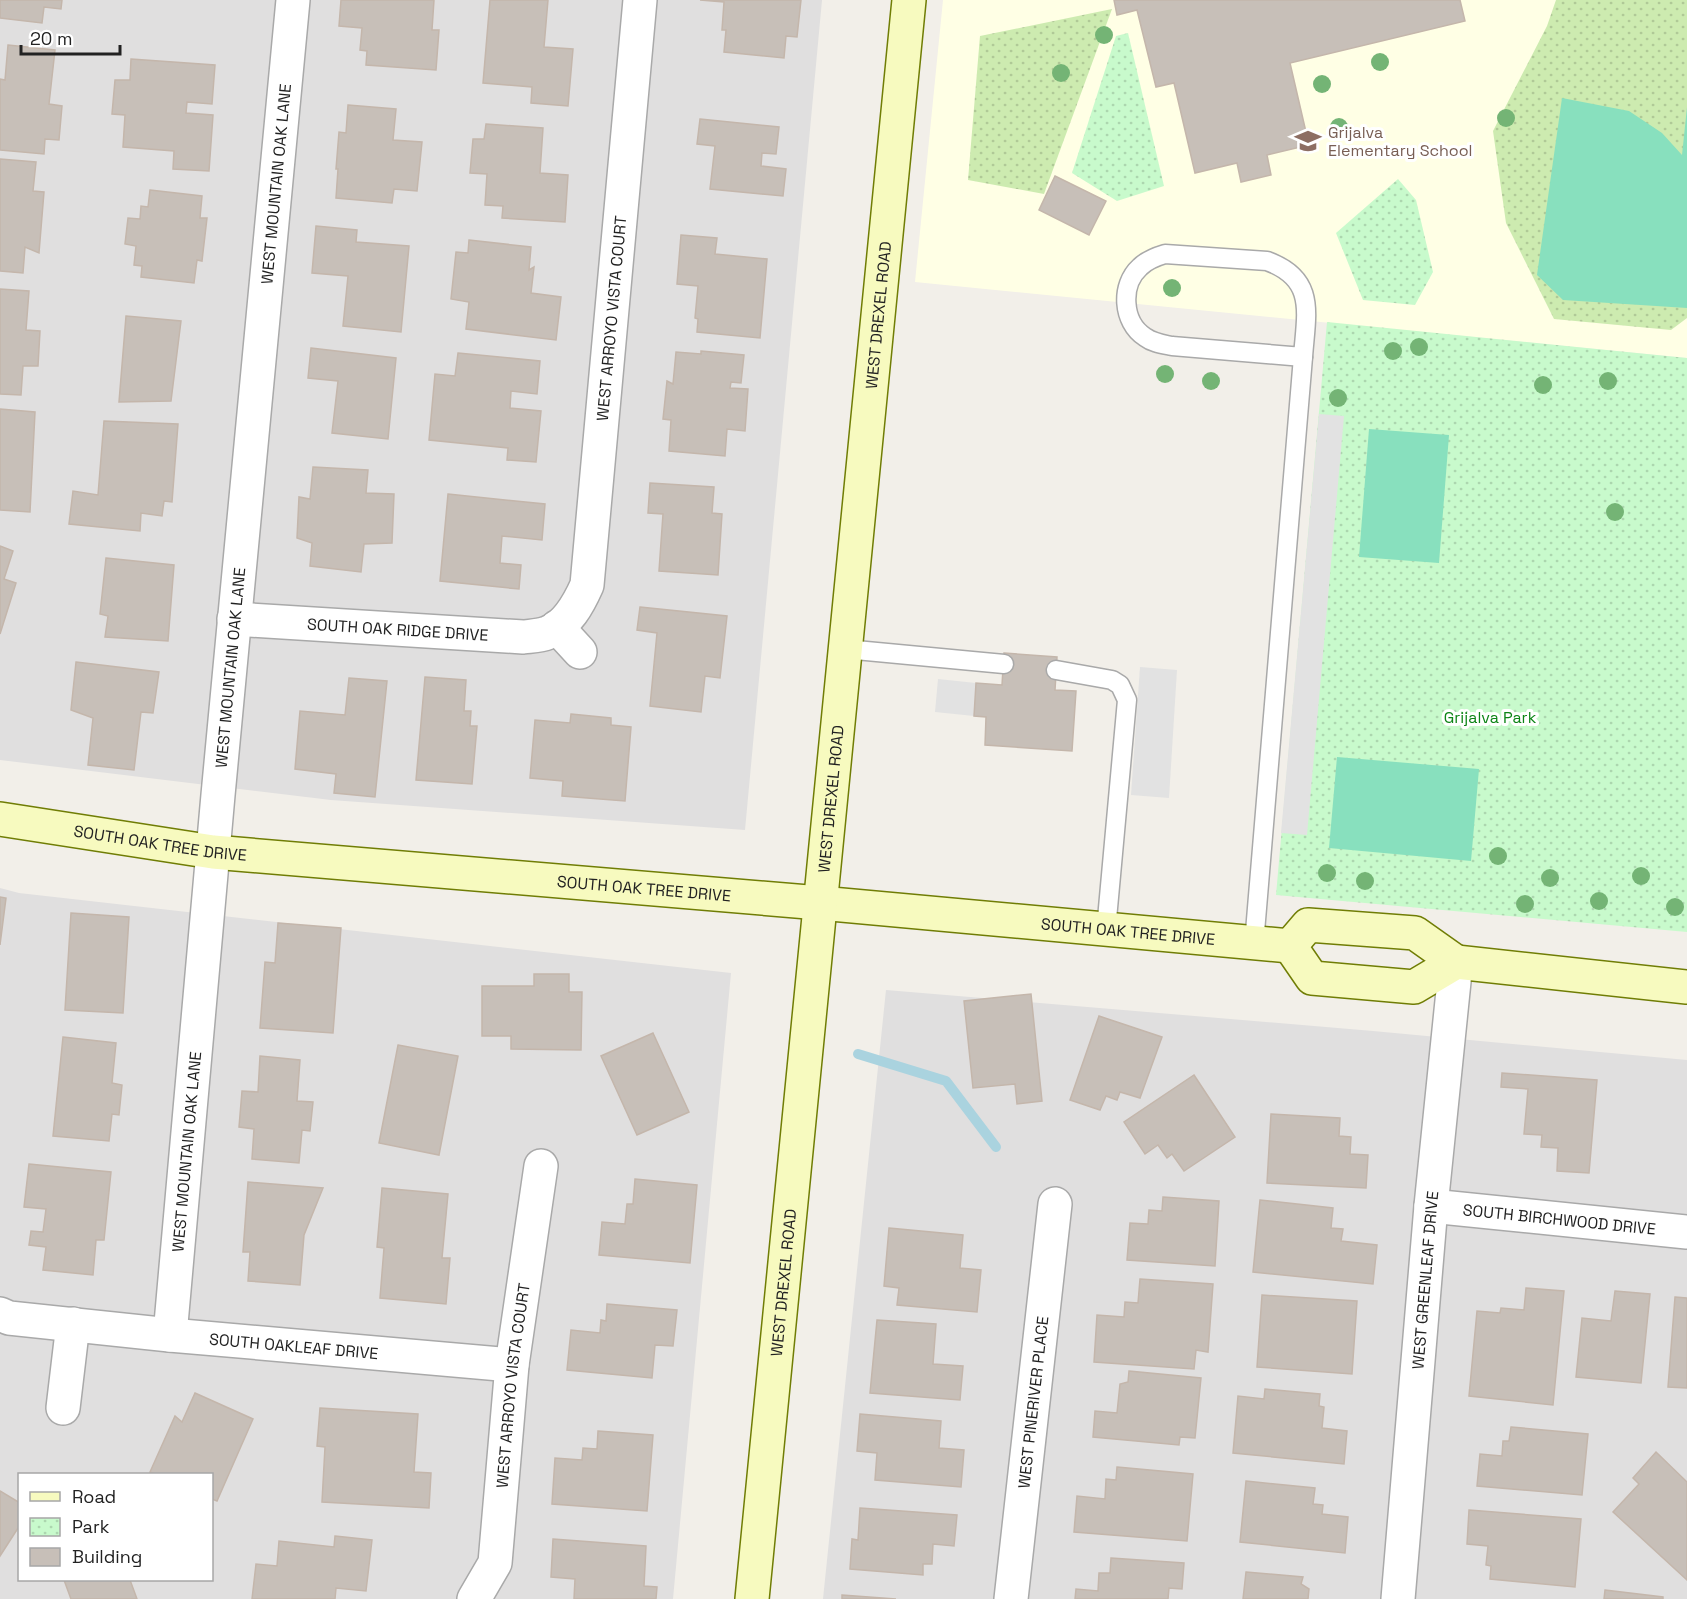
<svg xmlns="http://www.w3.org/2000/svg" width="1687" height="1599" font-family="'Space Grotesk',sans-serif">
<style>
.residential{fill:#e0dfdf;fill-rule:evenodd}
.education{fill:#ffffe5}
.grass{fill:url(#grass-dots)}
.park{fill:url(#park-dots)}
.pitch{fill:#88e0be}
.parking{fill:#e2e2e2}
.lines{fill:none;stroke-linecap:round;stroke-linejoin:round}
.stream{stroke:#aad3df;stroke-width:10}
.building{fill:#c7bfb8;stroke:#c4b6ab;stroke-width:1.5}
.lane-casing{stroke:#a9a9a9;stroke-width:21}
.street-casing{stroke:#a9a9a9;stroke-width:36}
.secondary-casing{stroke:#707d05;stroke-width:36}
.lane{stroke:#fff;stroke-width:18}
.street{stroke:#fff;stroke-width:33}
.secondary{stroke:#f7fabf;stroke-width:33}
.tree{fill:#74b475}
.labels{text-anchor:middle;stroke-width:6;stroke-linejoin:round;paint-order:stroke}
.education-label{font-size:16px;fill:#785e54;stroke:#fff;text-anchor:start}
.street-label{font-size:16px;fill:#222;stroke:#fff}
.park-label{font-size:16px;fill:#0c8416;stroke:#fff}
</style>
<defs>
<pattern id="grass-dots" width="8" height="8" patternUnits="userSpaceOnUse" patternTransform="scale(1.5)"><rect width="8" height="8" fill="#cdebb0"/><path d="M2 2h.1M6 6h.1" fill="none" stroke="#b0c997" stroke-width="1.8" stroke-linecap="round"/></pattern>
<pattern id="park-dots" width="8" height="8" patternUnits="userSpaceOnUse" patternTransform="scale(1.5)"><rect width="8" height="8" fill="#c8facc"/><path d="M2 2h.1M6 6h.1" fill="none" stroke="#acd6af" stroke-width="1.8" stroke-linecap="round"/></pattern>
</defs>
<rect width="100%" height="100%" fill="#f2efe9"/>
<!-- residential -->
<g class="residential">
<path d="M0 0H822L745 830 331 800 0 760Z"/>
<path d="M0 888 19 893 731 973 673 1599H0ZM20 1474H212V1580H20Z"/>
<path d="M886 990 1373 1031 1687 1060V1599H823Z"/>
</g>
<!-- education -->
<path class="education" d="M943 0H1687V358L915 282Z"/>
<!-- grass -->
<g class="grass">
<path d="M1556 0H1687V318L1671 330 1554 319 1506 223 1493 131 1547 26Z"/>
<path d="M1112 9 1044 194 968 180 980 36Z"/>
</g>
<!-- park -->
<g class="park">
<path d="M1128 33 1164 186 1117 201 1072 173 1116 36Z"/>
<path d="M1398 179 1416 200 1433 272 1415 305 1363 300 1336 233Z"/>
<path d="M1327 322 1687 358V932L1276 895Z"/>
</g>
<!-- pitch -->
<g class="pitch">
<path d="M1562 98 1629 111 1662 133 1682 155 1687 107V308L1563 300 1537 275Z"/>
<path d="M1369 429 1449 435 1439 563 1359 557Z"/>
<path d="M1337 757 1479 769 1471 861 1329 848Z"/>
</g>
<!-- parking -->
<g class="parking">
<path d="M1319 414 1344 416 1307 835 1281 833Z"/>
<path d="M1140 667 1177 670 1169 798 1131 795Z"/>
<path d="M938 679 976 683 974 716 935 712Z"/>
</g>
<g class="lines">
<!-- stream -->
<path class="stream" d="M858 1054 946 1081 996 1147"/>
</g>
<!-- building -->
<g class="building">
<path d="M0 0H62L61 9 44 7 42 23 0 18Z"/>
<path d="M341 0H434L432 30H439L436 70 366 65 367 51 360 50 362 28 339 26Z"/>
<path d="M490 0H548L544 47 573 49 568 106 531 103 532 87 483 83Z"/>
<path d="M700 0H801L797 37 786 36 784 58 724 52 726 30H722L724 2Z"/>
<path d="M1114 0H1460L1465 21 1290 63 1309 145 1267 155 1271 175 1241 182 1237 163 1195 173 1174 83 1156 87 1137 10 1117 15Z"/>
<path d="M8 45 55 50 49 104 62 106 59 140 45 139 44 154 0 150V79L5 80Z"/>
<path d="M131 59 215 65 212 104 187 102 186 113 213 115 209 171 173 169 174 151 123 147 125 115 112 114 115 80H130Z"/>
<path d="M348 105 396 109 393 140 422 142 417 191 394 189 392 203 336 198 338 169H336L339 132 346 133Z"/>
<path d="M700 119 779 127 776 154 762 153 761 166 786 169 783 196 710 189 715 146 697 144Z"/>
<path d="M486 124 543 128 540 173 568 175 565 222 502 218 503 206 485 205 487 174 470 173 473 139H484Z"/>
<path d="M0 159 36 162 33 191 44 192 39 253 25 247 23 273 0 271Z"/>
<path d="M1055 176 1106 201 1089 235 1039 210Z"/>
<path d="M150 190 202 196 200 218H207L202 261 197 260 194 283 141 277 142 266 134 265 136 246 125 244 128 218 140 219 141 206 148 207Z"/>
<path d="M316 226 357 230 356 242 409 246 401 332 343 326 348 276 312 273Z"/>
<path d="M681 235 717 238 715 254 767 259 760 338 697 332 698 319 695 318 698 286 677 284Z"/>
<path d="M469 240 531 247 529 270 534 267 531 293 561 297 556 340 466 329 469 302 451 299 456 252 468 253Z"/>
<path d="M0 289 29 291 26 330 40 331 38 366H23L21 395 0 394Z"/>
<path d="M126 316 181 321 171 401 119 402Z"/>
<path d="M311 348 396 358 388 439 332 433 338 381 308 378Z"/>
<path d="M701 351 744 355 741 383 731 382 730 388 748 389 745 431 727 429 725 456 669 451 671 420 663 419 667 381 673 384 676 352 701 354Z"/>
<path d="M458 353 540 361 537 394 511 391 510 408 541 411 536 462 507 460 508 448 429 440 435 374 455 376Z"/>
<path d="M0 409 35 412 30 512 0 510Z"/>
<path d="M104 421 178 424 172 502 164 501 162 516 141 513 140 531 69 524 73 491 98 495Z"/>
<path d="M313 467 368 470 366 493 394 494 392 543 364 544 361 572 310 566 312 543 297 538 299 497 310 499Z"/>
<path d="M650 483 714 487 712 513 722 514 718 575 659 571 663 514 648 513Z"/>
<path d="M448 494 545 504 542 540 502 536 500 563 521 565 519 589 440 581Z"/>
<path d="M0 546 13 551 4 579 16 583 0 634Z"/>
<path d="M106 558 174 565 168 641 105 637 108 616 100 614Z"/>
<path d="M640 607 727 616 720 678 705 676 701 712 650 706 657 633 637 630Z"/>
<path d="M1004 653 1057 657 1055 690 1076 691 1072 751 985 745 986 717 974 716 976 683 1002 685Z"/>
<path d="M76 662 159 672 153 713 141 712 134 770 88 765 93 718 71 710Z"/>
<path d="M425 677 466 680 464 711H471L470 726H477L472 784 416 780Z"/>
<path d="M349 678 387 681 375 797 334 793 336 774 295 769 300 711 345 715Z"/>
<path d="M571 714 611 718V725L631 727 625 801 562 796 563 781 530 778 535 720 570 723Z"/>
<path d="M0 897 6 898 0 945Z"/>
<path d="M71 913 129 917 123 1013 65 1010Z"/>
<path d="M278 923 341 928 333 1033 260 1028 265 962 275 963Z"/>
<path d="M534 974H569V992H582L581 1050 511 1049V1036H482V986H534Z"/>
<path d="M1031 994 1042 1101 1017 1104 1015 1084 973 1088 964 1001Z"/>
<path d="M1099 1016 1162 1037 1140 1098 1120 1092 1117 1100 1106 1096 1100 1110 1070 1100Z"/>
<path d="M653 1033 689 1112 637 1135 601 1056Z"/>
<path d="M63 1037 116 1043 112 1083 122 1085 119 1115 112 1114 109 1141 53 1136Z"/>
<path d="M398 1045 458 1056 439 1155 379 1143Z"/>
<path d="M260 1056 300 1060 297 1101 313 1102 310 1131 302 1130 299 1163 252 1159 254 1129 239 1127 242 1091 258 1092Z"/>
<path d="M1502 1073 1597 1080 1589 1173 1557 1171 1558 1148 1541 1147 1542 1135 1524 1134 1528 1089 1501 1087Z"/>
<path d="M1194 1075 1235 1137 1184 1171 1172 1154 1167 1158 1158 1145 1145 1154 1124 1122Z"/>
<path d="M1271 1114 1340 1118 1339 1136 1351 1137 1350 1154 1368 1155 1366 1188 1267 1183Z"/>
<path d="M29 1164 111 1172 104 1240H96L93 1275 43 1270 46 1247 29 1245 31 1231 43 1232 46 1209 24 1207Z"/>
<path d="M635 1179 697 1185 690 1263 599 1255 602 1222 625 1224 627 1204H633Z"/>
<path d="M248 1182 323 1188 304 1235 300 1285 248 1281 250 1252H243Z"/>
<path d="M382 1188 448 1194 442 1258H450L446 1304 380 1298 384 1248 377 1247Z"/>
<path d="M1163 1197 1219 1201 1215 1266 1127 1260 1130 1223 1148 1224 1149 1210 1162 1211Z"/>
<path d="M1260 1200 1333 1208 1331 1228 1343 1229 1341 1241 1377 1245 1373 1284 1253 1272Z"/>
<path d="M889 1228 963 1235 960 1268 981 1270 977 1312 897 1305 899 1288 884 1286Z"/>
<path d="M1140 1279 1213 1284 1208 1352 1196 1350 1194 1369 1094 1362 1097 1315 1124 1317 1125 1302 1138 1303Z"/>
<path d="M1526 1288 1564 1291 1553 1405 1469 1396 1477 1311 1500 1313 1501 1308 1524 1310Z"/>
<path d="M1615 1291 1650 1294 1641 1383 1576 1377 1582 1318 1611 1321Z"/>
<path d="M1262 1295 1357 1301 1352 1374 1257 1367Z"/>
<path d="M1675 1297 1687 1298V1388L1668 1387Z"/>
<path d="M607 1304 677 1310 673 1346 655 1345 652 1378 567 1370 571 1330 600 1333 601 1320 606 1321Z"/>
<path d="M877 1320 936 1324 933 1364 963 1366 960 1400 870 1393Z"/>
<path d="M1129 1371 1201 1378 1195 1438 1180 1437 1179 1445 1093 1437 1095 1411 1117 1413 1120 1384 1128 1382Z"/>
<path d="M1265 1389 1320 1394 1319 1406 1324 1407 1322 1428 1347 1431 1344 1464 1233 1453 1238 1396 1264 1399Z"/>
<path d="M195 1393 253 1419 217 1501 212 1499V1474H155L150 1472 175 1416 182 1422Z"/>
<path d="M320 1408 418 1414 414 1472 431 1473 429 1508 322 1502 325 1447 317 1446Z"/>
<path d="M860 1414 941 1421 939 1448 964 1450 961 1487 875 1480 877 1453 857 1451Z"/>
<path d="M1511 1427 1588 1434 1582 1495 1477 1486 1480 1454 1502 1456 1503 1441H1509Z"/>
<path d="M598 1431 653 1435 647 1511 552 1504 555 1458 582 1460 583 1448 597 1449Z"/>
<path d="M1656 1452 1687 1482V1580L1613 1512 1639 1484 1633 1478Z"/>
<path d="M1117 1467 1193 1474 1187 1541 1074 1532 1077 1496 1105 1499 1106 1479 1116 1480Z"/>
<path d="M1246 1481 1315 1488 1313 1504 1323 1505 1322 1514 1348 1517 1345 1553 1240 1542Z"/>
<path d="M0 1491 20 1503V1525L0 1556Z"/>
<path d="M860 1508 957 1515 954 1546 933 1544 932 1564H923V1575L850 1569 852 1539 858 1540Z"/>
<path d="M1469 1510 1581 1519 1575 1587 1490 1579 1491 1566 1486 1565 1488 1546 1467 1544Z"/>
<path d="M335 1536 372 1540 366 1591 336 1588 335 1599H252L256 1564 277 1566 279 1541 334 1547Z"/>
<path d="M553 1539 646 1546 644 1586 657 1587 656 1599H574L575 1579 551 1577Z"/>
<path d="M1111 1558 1184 1563 1182 1589 1169 1588 1168 1599H1075L1076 1589 1098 1591 1099 1573H1110Z"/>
<path d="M1246 1572 1303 1577 1301 1584 1309 1589 1308 1599H1243Z"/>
<path d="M64 1580H130L137 1599H71Z"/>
<path d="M1605 1590 1663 1597V1599H1604Z"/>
<path d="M842 1595 896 1599H842Z"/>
</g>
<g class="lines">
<!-- lane casing -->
<g class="lane-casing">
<g id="lane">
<path d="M1165 254 1267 261C1317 279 1306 314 1303 357L1172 346C1162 344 1153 343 1145 337 1122 322 1120 285 1140 267 1147 260 1155 257 1165 254Z"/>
<path d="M845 649 1004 664"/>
<path d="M1056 670 1112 680 1120 685 1127 700 1106 930"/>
<path d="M1254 944 1303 357"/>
</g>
</g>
<!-- street casing -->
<g class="street-casing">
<g id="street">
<path id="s1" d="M234 619 523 637C530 636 540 636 547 633 567 626 579 603 587 585L640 0"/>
<path d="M557 627 580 652"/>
<path id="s2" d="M1431 1206 1687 1232"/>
<path id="s3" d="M0 1314 9 1318 170 1335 512 1365"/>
<path id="s4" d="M170 1335 218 795 293 0"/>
<path d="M63 1408 73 1324"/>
<path id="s5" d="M474 1599 495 1563 512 1365 541 1166"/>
<path id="s6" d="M1011 1599 1055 1204"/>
<path id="s7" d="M1398 1599 1431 1206 1456 962"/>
</g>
</g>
<!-- secondary casing -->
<g class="secondary-casing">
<g id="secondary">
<path id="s8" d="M0 819 213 852 820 903 1290 946"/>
<path d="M1308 925 1415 933 1456 962 1414 987 1312 978 1290 946Z"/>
<path d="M1456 962 1687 987"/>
<path id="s9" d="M752 1599 909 0"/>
</g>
</g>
<!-- lane -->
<use href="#lane" class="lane"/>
<!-- street -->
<use href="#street" class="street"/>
<!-- secondary -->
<use href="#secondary" class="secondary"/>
</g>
<!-- trees -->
<g class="tree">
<circle cx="1104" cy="35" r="9"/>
<circle cx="1380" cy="62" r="9"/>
<circle cx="1061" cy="73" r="9"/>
<circle cx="1322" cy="84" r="9"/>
<circle cx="1506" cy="118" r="9"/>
<circle cx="1339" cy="127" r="9"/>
<circle cx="1172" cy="288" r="9"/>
<circle cx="1419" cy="347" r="9"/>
<circle cx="1393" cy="351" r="9"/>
<circle cx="1165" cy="374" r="9"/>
<circle cx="1211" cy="381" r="9"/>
<circle cx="1608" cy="381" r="9"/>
<circle cx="1543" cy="385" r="9"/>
<circle cx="1338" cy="398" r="9"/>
<circle cx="1615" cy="512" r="9"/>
<circle cx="1498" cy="856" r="9"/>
<circle cx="1327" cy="873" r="9"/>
<circle cx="1641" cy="876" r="9"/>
<circle cx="1550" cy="878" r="9"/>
<circle cx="1365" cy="881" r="9"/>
<circle cx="1599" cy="901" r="9"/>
<circle cx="1525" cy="904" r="9"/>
<circle cx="1675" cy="907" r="9"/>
</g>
<!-- icons -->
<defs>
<g id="school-bare" transform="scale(2.07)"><path d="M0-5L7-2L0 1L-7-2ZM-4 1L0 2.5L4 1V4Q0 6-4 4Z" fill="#8d6e63" stroke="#fff" stroke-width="2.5" paint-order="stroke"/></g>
</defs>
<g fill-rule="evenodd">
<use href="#school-bare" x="1308" y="141"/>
</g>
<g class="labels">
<!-- education labels -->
<g class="education-label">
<text x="1328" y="138">Grijalva<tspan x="1328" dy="18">Elementary School</tspan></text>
</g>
<!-- street labels -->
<g class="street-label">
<text dy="6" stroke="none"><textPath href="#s4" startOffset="1156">WEST MOUNTAIN OAK LANE</textPath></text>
<text dy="6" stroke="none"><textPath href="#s9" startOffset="1290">WEST DREXEL ROAD</textPath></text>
<text dy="6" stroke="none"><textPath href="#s1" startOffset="646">WEST ARROYO VISTA COURT</textPath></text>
<text dy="6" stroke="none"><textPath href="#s1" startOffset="164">SOUTH OAK RIDGE DRIVE</textPath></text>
<text dy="6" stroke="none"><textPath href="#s4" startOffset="670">WEST MOUNTAIN OAK LANE</textPath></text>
<text dy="6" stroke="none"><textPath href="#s9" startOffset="804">WEST DREXEL ROAD</textPath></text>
<text dy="6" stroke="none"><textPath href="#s8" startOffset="162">SOUTH OAK TREE DRIVE</textPath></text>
<text dy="6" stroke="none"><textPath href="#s8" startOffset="648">SOUTH OAK TREE DRIVE</textPath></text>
<text dy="6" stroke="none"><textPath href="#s8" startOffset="1134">SOUTH OAK TREE DRIVE</textPath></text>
<text dy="6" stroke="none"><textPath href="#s4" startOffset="184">WEST MOUNTAIN OAK LANE</textPath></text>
<text dy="6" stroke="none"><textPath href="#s2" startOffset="129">SOUTH BIRCHWOOD DRIVE</textPath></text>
<text dy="6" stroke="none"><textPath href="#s7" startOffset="320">WEST GREENLEAF DRIVE</textPath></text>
<text dy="6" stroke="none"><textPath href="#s9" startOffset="318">WEST DREXEL ROAD</textPath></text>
<text dy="6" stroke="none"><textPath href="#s3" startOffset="296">SOUTH OAKLEAF DRIVE</textPath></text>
<text dy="6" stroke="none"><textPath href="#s5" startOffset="220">WEST ARROYO VISTA COURT</textPath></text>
<text dy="6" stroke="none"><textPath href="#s6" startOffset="198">WEST PINERIVER PLACE</textPath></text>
</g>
<!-- park labels -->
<g class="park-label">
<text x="1490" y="723">Grijalva Park</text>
</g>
</g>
<!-- legend -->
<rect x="18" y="1473" width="195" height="108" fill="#ffffff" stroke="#a7a7a7" stroke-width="1.5"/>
<rect x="30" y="1492" width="30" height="9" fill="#f7fabf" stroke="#a7a7a7" stroke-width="1.5"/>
<text x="72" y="1503" font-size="18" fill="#222222">Road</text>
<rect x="30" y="1518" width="30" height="18" fill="url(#park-dots)" stroke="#a7a7a7" stroke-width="1.5"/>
<text x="72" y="1533" font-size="18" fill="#222222">Park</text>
<rect x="30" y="1548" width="30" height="18" fill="#c7bfb8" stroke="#a7a7a7" stroke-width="1.5"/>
<text x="72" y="1563" font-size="18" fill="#222222">Building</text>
<!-- scale -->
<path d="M21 45v9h99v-9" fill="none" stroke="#222222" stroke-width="3"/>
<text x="30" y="45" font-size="18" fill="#222222" stroke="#ffffff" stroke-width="4.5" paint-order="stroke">20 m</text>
</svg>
